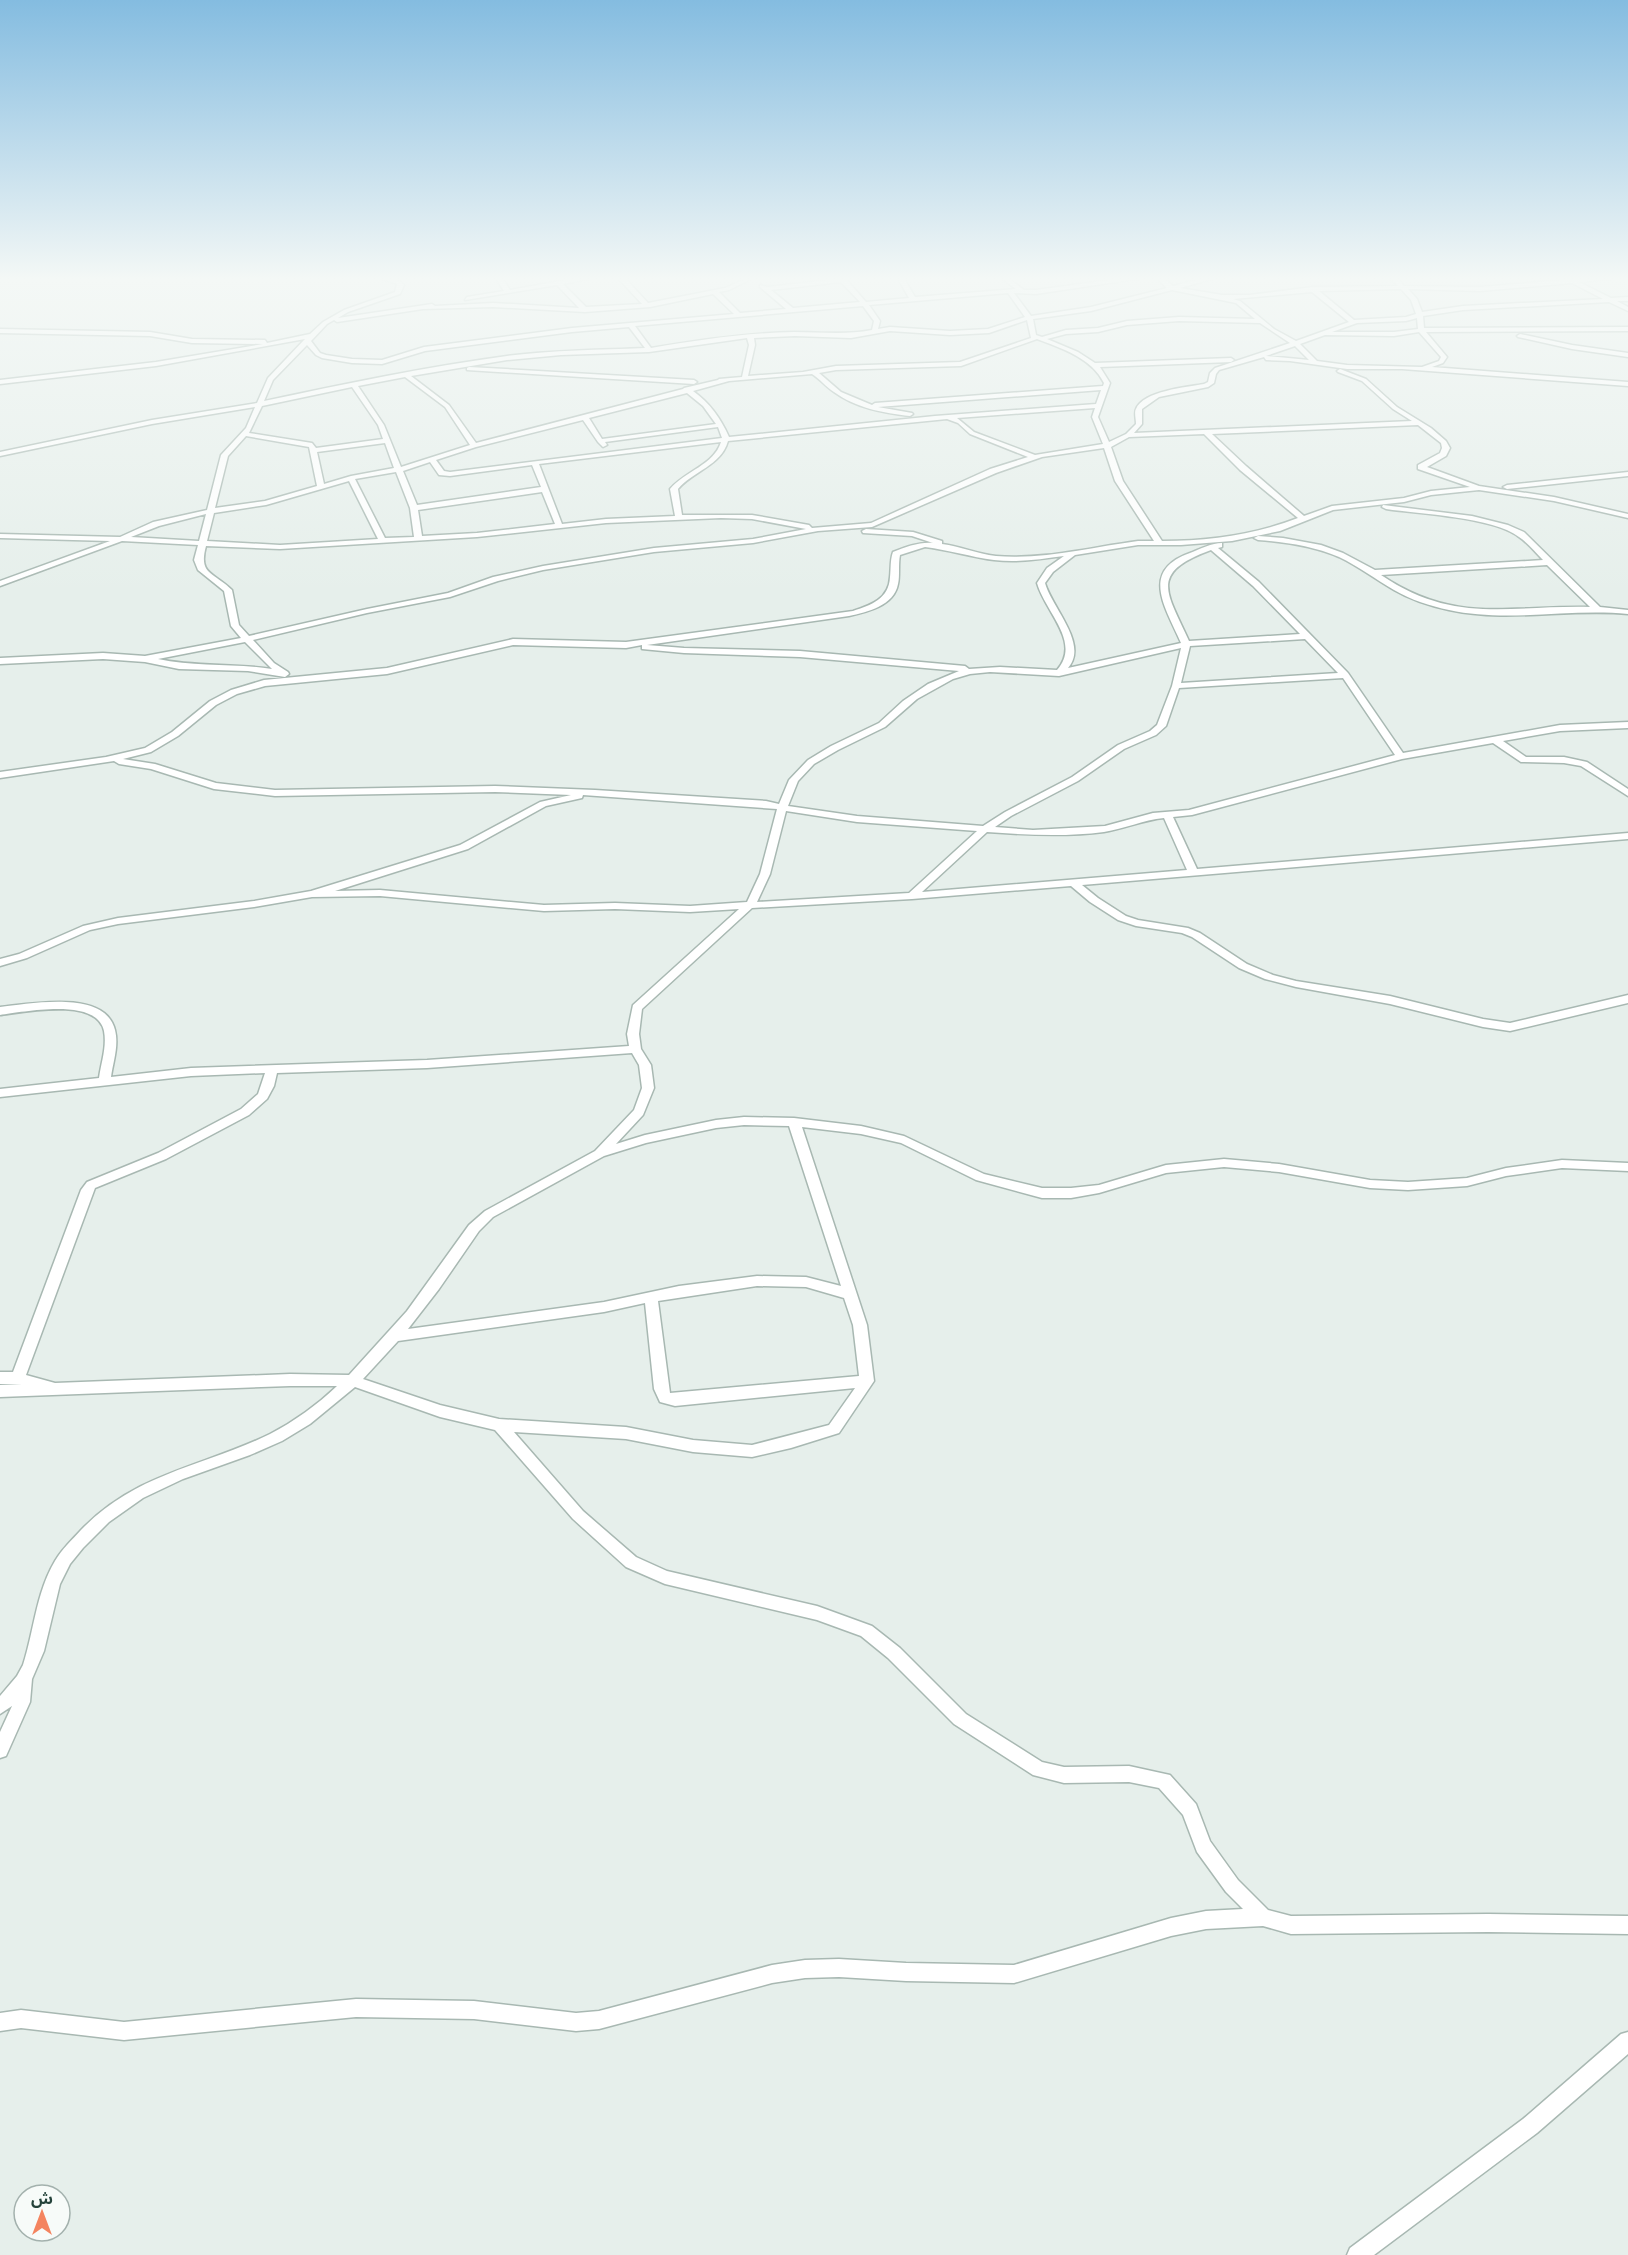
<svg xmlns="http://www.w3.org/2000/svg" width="1628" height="2255" font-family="Ubuntu,'Noto Sans Arabic',sans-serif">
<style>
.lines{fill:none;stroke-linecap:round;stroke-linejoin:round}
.street-casing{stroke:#a8b8b2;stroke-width:3}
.street{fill:#fff;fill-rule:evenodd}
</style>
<rect width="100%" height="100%" fill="#e6efeb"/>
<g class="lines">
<!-- street casing -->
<g class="street-casing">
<g id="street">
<path d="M377 277C386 277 398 278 404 285L400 294 348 312 338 318 432 304 435 306 493 303 579 308 557 285 465 300 467 297 504 291 495 277H501L510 290 582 277H597L563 284 586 307 642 304 617 277H624L648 303 725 288 750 277H755L729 290 719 292 740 313 786 309 760 287V285L767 287 838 279 837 277H844L866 302 909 298 897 277H903L915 297 1016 289 1000 277H1007L1024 290H1036L1131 277H1149L1036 294 1014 293 1031 316 1091 307 1167 288 1155 277H1162L1173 286 1208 277H1219L1180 288 1222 295H1249L1313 287 1398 286 1389 277H1396L1404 286 1480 287 1599 277H1627L1579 282 1611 298 1628 297V301H1617L1628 307V311L1609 302 1463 310 1423 316 1424 328 1628 327V331L1426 332 1447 357 1443 363 1432 367 1628 382V386L1402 369H1347L1290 361 1266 360 1264 357 1219 370 1216 374 1214 383 1208 387 1159 397 1142 409V424L1134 433 1412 421 1393 409 1362 381 1338 372 1337 371 1340 369 1366 379 1397 407 1431 428 1446 441 1450 448 1446 456 1427 467 1479 486 1554 497 1628 514V518L1554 501 1479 490 1431 495 1404 502 1333 510 1280 531 1232 541 1181 545H1138L1075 555 1053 572 1045 583C1052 608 1089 644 1068 668L1181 643C1166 608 1139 571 1190 553 1200 549 1212 543 1222 543V547L1218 548 1259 582 1348 673 1403 753 1560 725 1628 722V728L1560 731 1503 741 1526 757H1564L1587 762 1628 789V796L1581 766 1564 763 1521 762 1493 743 1402 759 1192 815 1173 817 1197 869 1628 833V839L1082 885 1098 898 1126 916 1138 920 1188 928 1200 933 1247 964 1273 975 1296 981 1390 996 1483 1019 1510 1023 1628 995V1003L1510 1031 1483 1027 1390 1004 1296 987 1265 979 1239 968 1192 937 1182 933 1136 926 1118 920 1090 902 1071 886 912 899 752 908 642 1009 639 1034 641 1049 651 1065 654 1088 643 1115 616 1144 645 1135 716 1120 744 1117 794 1118 861 1126 904 1136 984 1174 1042 1188H1071L1099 1185 1166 1165 1224 1159 1279 1164 1370 1180 1408 1182 1467 1178 1506 1168 1562 1160 1628 1163V1171L1562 1168 1506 1176 1467 1186 1408 1190 1370 1188 1279 1172 1224 1167 1166 1173 1099 1193 1071 1198H1042L976 1180 901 1143 861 1134 802 1127 867 1325 874 1381 839 1433 791 1448 752 1457 693 1452 626 1439 514 1432 583 1511 636 1557 667 1571 817 1606 872 1626 900 1648 966 1714 1042 1762 1064 1767 1129 1766 1170 1775 1196 1804 1210 1841 1238 1880 1268 1910 1291 1916 1488 1914 1628 1916V1934L1488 1932 1291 1934 1263 1926 1206 1929 1171 1936 1014 1983 906 1981 839 1977 805 1978 772 1983 599 2029 576 2031 474 2019 356 2017 124 2040 21 2028 0 2031V2013L21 2010 124 2022 356 1999 474 2001 576 2013 599 2011 772 1965 805 1960 839 1959 906 1963 1014 1965 1171 1918 1206 1911 1243 1909 1226 1892 1197 1852 1183 1815 1159 1788 1129 1782 1064 1783 1033 1775 954 1724 888 1658 861 1636 817 1620 665 1584 626 1567 573 1519 495 1430 440 1417 355 1387 310 1424 282 1441 250 1455 183 1479 143 1498 109 1522 83 1548 70 1564 60 1584 44 1651 32 1679 30 1702 6 1756 0 1758V1732L12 1706 0 1714V1696L17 1676 23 1665C34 1631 36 1593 55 1561 62 1549 72 1540 81 1530 137 1472 203 1467 270 1434 295 1421 317 1405 337 1386H290L0 1397V1385H22L0 1384V1372H13L81 1190 87 1182 158 1153 241 1109 258 1094 265 1073 191 1076 0 1097V1089L99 1078C101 1063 107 1047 104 1031 97 997 24 1012 0 1015V1007C30 1004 105 989 115 1030 119 1046 113 1062 111 1077L191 1068 427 1060 629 1046 627 1034 633 1005 739 909 690 912 615 909 544 911 380 896 312 897 254 907 118 924 90 930 27 958 0 966V959L19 954 83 926 118 918 254 901 311 891 460 845 540 802 571 795 495 792 275 796 214 789 151 769 119 764 114 761 0 778V772L106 757 145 748 172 732 210 701 231 690 264 680 387 668 513 639 626 642 853 611C871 605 889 599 890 577 891 569 890 560 893 552 906 547 919 542 933 543L912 536 863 533 862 531 866 529 913 532 942 541V544C960 546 977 554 996 556 1043 560 1092 547 1138 541H1154L1115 481 1104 448 1042 457 996 473 872 527 818 531 753 543 654 552 543 570 498 581 450 597 367 613 253 640 274 663 288 672 289 674 285 677 248 671 179 669 145 662 103 659 0 664V658L103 653 145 656 241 638 231 626 224 591 198 570 194 560 198 545 122 541 0 586V581L110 541 0 538V534L120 537 153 522 207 510 221 455 246 428 255 407 152 424 0 456V452L152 420 257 403 268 378 305 339 156 366 0 384V380L156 362 263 344 192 343 150 336 0 333V329L150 332 192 339 265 340 267 343 310 334 323 322 344 310 395 292 397 284ZM841 282 860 302 793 308 771 290ZM1572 283 1603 299 1463 306 1422 312 1417 299 1408 289 1480 291ZM1401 289 1411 300 1416 314 1406 317 1354 320 1319 291ZM1172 290 1236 303 1255 319 1179 317 1127 321 1098 328 1066 330 1042 337 1036 335 1033 319 1091 311ZM1312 292 1349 322 1296 341 1274 329 1240 301 1233 299ZM1008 293 1025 317 988 329 950 331 890 327 878 329 880 321 869 305ZM713 294 734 314 572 328 424 347 382 360 352 359 326 355 320 353 311 341 327 324 334 320 337 322 423 309 493 307 585 312 650 307ZM863 306 874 321 872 330C846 335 820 332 794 332 745 333 698 340 651 348L635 326ZM1417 318 1418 329 1394 332H1332L1357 323 1406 321ZM1027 320 1031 338 960 362 836 366 803 372 748 376 755 345 754 338 795 336 851 338 890 331 950 335 989 333ZM1179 321 1260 323 1290 343 1215 368 1210 373 1208 382 1204 384C1187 387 1143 391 1136 409 1134 412 1136 419 1136 424L1126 434 1109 442 1098 417 1110 383 1100 367 1231 362 1234 360 1231 358 1095 363 1078 352 1047 339 1066 334 1098 332 1127 325ZM629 327 645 348C599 350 553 350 507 356 425 367 345 384 264 401L273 380 307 345 316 355 322 358 352 363 382 364 425 351 572 332ZM1419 332 1441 357 1439 361 1422 367 1347 365 1317 361 1300 344 1325 335 1394 336ZM747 338 749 345 742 377 719 379 718 380 684 388 683 389 476 443 449 405 411 376 507 360 561 355 649 352ZM1037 339C1061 348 1092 358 1104 383L1103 386 875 403 872 405 841 392 819 373 836 370 961 366ZM1295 346 1309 360 1266 356ZM812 374C820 379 826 387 834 392 856 408 883 413 910 416L913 414 912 413 878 407 1101 390 1096 404 935 416 729 437C721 419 710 403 693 391L729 381ZM405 377 445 407 470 445 401 467 384 425 358 386ZM352 387 378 425 383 439 316 448 312 443 249 433 262 406ZM687 393 703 406 716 424 602 439 589 418ZM1095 408 1092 417 1103 444 1035 455 974 432 957 418ZM947 419 958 423 970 434 1028 457 990 469 871 523 812 528 809 525 752 515H682L678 489C693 471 721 466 728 441ZM583 420 598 442 603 447 607 445 605 442 718 427 722 438 450 472 444 471 436 460 476 447ZM1418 425 1441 443 1442 448 1440 453 1418 465V469L1470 487 1431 491 1404 498 1332 506 1304 516 1246 466 1212 434ZM1204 434 1240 470 1298 518C1254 535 1209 541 1162 541L1123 481 1111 447 1129 437ZM246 436 309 447 317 486 265 501 215 508 228 456ZM721 442C714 465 685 471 670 489L675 516 606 519 562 524 539 464ZM385 443 394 468 351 476 324 484 317 452ZM430 462 439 475 450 476 532 465 541 487 417 505 403 471ZM396 472 410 508 414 537 385 538 355 479ZM349 481 378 539 280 545 207 541 214 513 266 505ZM542 492 555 524 477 533 422 536 418 510ZM206 514 199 541 131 537 159 526ZM721 518 752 519 806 529 753 539 654 548 543 566 493 577 448 593 367 609 249 636 239 625 232 590C214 572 198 575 206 546L280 549 477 537 606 523ZM925 547C949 550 971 557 994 560 1018 563 1041 559 1064 556L1047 568 1037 583C1045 612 1082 642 1057 670L1000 667 969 669 965 666 800 651 684 648 647 645 849 616C867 612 894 606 898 584 900 575 898 565 900 555ZM1211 550 1253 586 1300 634 1189 641C1167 592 1148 573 1211 550ZM1305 639 1338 673 1181 683 1190 646ZM245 642 272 669C234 663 195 667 158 659ZM513 645 626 648 642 645V649L684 653 800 657 959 671 928 684 903 701 879 723 831 746 808 760 789 780 779 804 766 801 595 790 495 786 275 790 216 783 155 764 123 759 151 752 178 736 216 705 237 694 265 686 387 674ZM1181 648 1172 686 1157 725 1150 731 1118 745 1072 777 1005 812 983 826 857 816 788 806 798 781 814 764 838 750 885 727 917 699 953 679 970 674 990 672 1059 676ZM1343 678 1395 755 1189 810 1153 813 1105 826 1033 830 995 827 1011 816 1078 781 1124 749 1156 735 1166 726 1179 688ZM583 795 777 809 760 874 747 902 690 906 615 903 544 905 380 890 335 891 468 849 546 806 582 798ZM786 811 857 822 977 831 909 893 757 902 770 874ZM1164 818 1187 870 922 892 987 832C1026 835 1066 837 1104 832 1124 829 1143 820 1164 818ZM632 1053 639 1065 642 1088 634 1110 595 1151 485 1211 469 1225 407 1311 349 1375 290 1374 55 1383 26 1375 95 1188 166 1159 249 1115 267 1099 274 1086 277 1073 427 1068ZM744 1125 789 1126 841 1286 806 1277 757 1276 679 1286 604 1302 408 1329 439 1289 479 1231 493 1217 604 1156 646 1143 716 1128ZM757 1286 806 1287 844 1298 853 1325 859 1376 670 1393 658 1301ZM645 1303 654 1389 660 1402 675 1406 855 1388 829 1425 752 1445 693 1440 626 1427 499 1419 440 1405 363 1379 398 1341 604 1312Z"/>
<path d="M1520 334 1572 345 1628 353V357L1572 349 1518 337 1517 336Z"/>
<path d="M469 367 694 380 697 382 694 384 467 370V368Z"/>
<path d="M1628 472V476L1507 489 1503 487 1507 485Z"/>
<path d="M1383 505 1472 516 1508 525 1524 532 1600 607 1628 610V614C1569 608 1508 623 1449 610 1430 606 1411 600 1394 590 1375 579 1358 566 1339 557 1313 546 1285 542 1258 540L1254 538 1258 536 1283 538 1321 545 1343 553 1375 570 1543 560C1535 552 1528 543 1519 537 1494 517 1419 514 1386 509L1382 507ZM1547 565 1590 607C1509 605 1455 625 1381 575Z"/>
<path d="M1628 2032V2054L1537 2133 1374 2255H1347L1350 2248 1523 2119 1621 2034Z"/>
</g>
</g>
<!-- street -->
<use href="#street" class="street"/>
</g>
<!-- sky -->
<linearGradient id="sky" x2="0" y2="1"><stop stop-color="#84bce0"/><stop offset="0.47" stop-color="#f4f8f6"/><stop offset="1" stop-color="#f4f8f6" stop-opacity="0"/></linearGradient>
<rect width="1628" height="593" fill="url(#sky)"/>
<!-- north arrow -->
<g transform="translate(42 2213)"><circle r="28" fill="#f7fbf9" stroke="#a3b1ad" stroke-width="1.5"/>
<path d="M0-4.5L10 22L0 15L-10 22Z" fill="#f4845f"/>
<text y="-9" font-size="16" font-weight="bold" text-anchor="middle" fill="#24423a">ش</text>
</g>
</svg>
